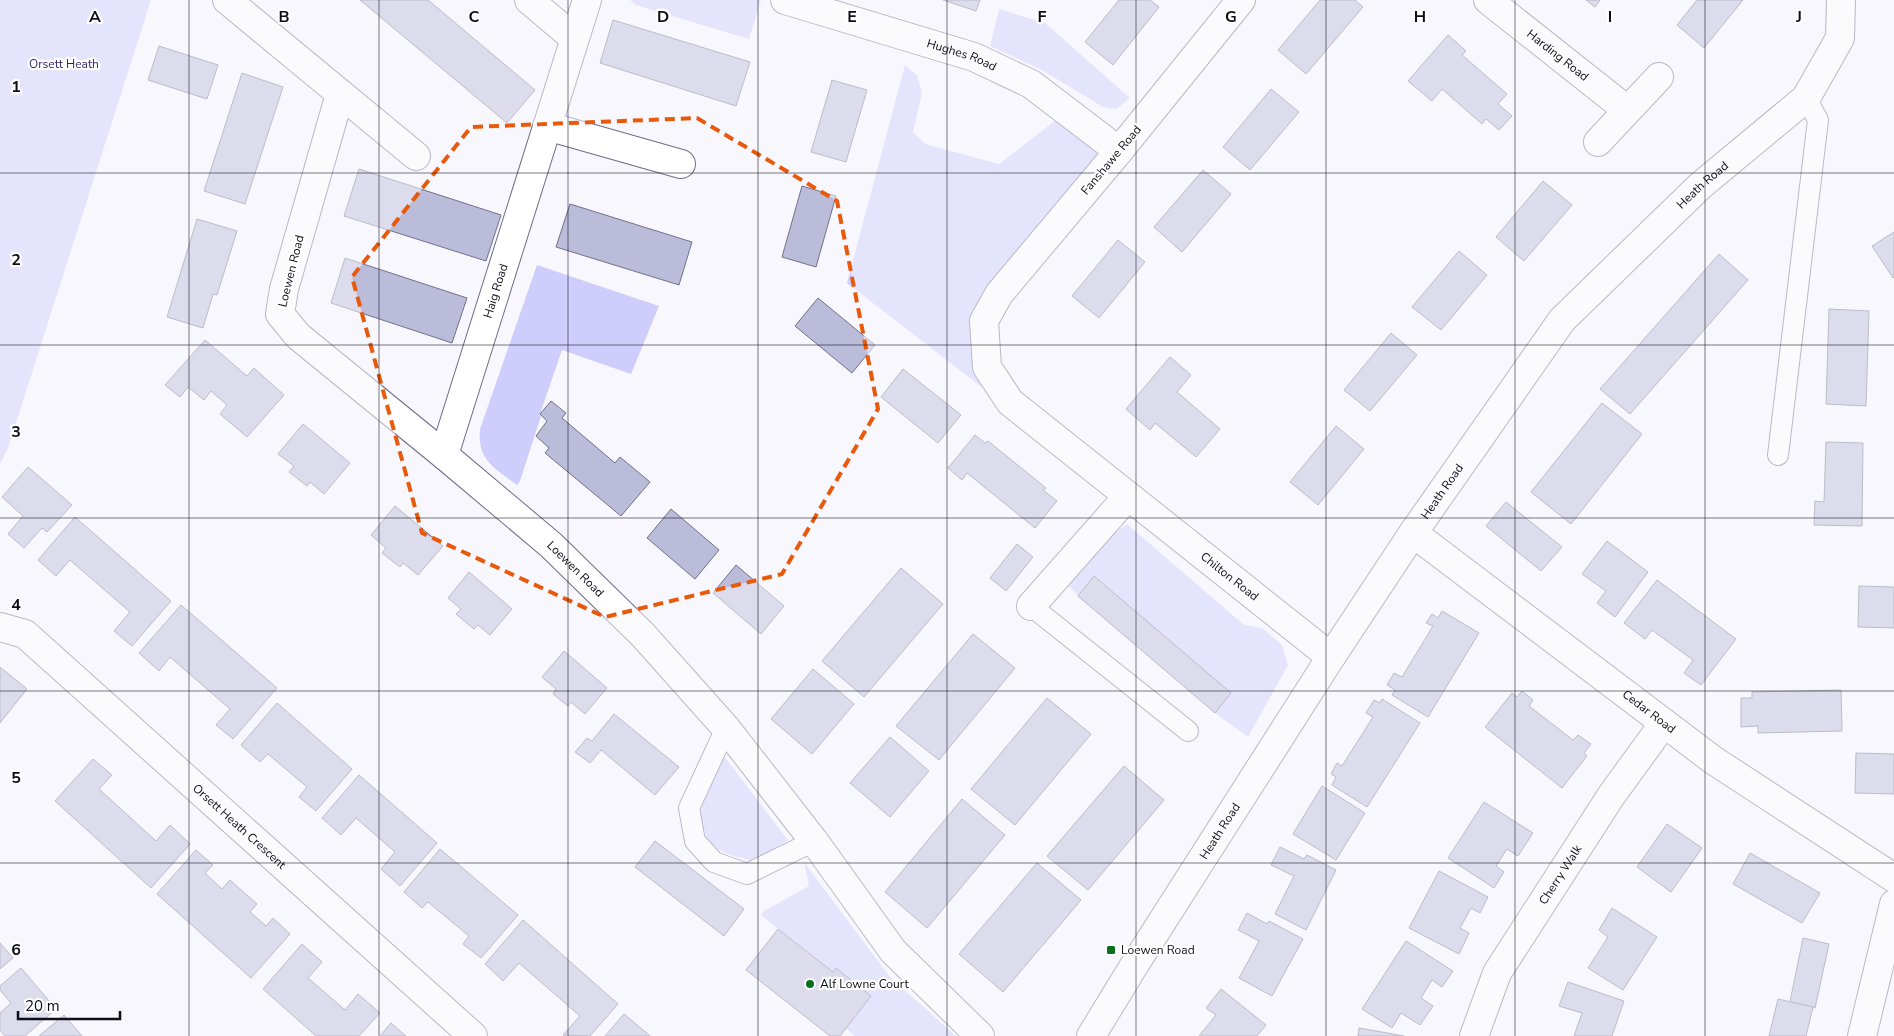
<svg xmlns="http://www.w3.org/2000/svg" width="1894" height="1036" font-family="'Nunito Sans',sans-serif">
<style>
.green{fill:#cecdfc}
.building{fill:#bbbbda;stroke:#71718d}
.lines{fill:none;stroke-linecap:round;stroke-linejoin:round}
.service-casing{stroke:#6d6d89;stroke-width:22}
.minor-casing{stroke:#6d6d89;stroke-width:30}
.service{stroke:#fff;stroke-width:20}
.minor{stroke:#fff;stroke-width:28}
.marked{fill:none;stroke:#e8590c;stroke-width:4;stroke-dasharray:10 6;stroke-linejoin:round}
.grid{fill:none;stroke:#0e0d18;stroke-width:1;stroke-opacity:0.55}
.poi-dot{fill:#0a701f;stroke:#fff;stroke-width:2}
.labels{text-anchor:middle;stroke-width:4.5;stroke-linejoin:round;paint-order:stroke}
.street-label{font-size:12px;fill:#0e0d18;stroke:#fff}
.park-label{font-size:12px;fill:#2c1e66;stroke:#fff}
.poi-label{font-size:12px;fill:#0e0d18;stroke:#fff;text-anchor:start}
.grid-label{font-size:16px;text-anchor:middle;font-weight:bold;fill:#0e0d18;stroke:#fff;stroke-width:4.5;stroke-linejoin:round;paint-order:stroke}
</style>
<rect width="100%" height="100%" fill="#f7f7fd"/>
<!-- green -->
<g class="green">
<path d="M0 0H151L8 448 0 464Z"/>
<path d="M630 0H761L749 39 636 5Z"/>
<path d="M999 9 1045 23 1130 98 1116 109 1103 107 1040 69 990 46Z"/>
<path d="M905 65 917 75 922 93 913 132 925 144 999 164 1056 120 1103 151 993 289 1002 403 847 283Z"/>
<path d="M537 265 659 306 631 374 562 350 540 414 541 416 520 481 517 485C494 468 477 460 480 429Z"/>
<path d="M1127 524 1244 625 1262 628 1282 645 1288 665 1248 737 1215 713 1231 693 1095 577 1078 596 1068 585 1104 541Z"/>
<path d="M724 756 788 840 754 861C742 858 729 856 718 849 701 838 696 806 704 789 709 777 717 766 724 756Z"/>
<path d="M804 862 889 976 956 1036H854L846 1028 871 996 837 969 833 972 761 915 764 911 809 886Z"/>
</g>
<!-- building -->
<g class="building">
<path d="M360 0H428L535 90 507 123Z"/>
<path d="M943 0H980L976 11Z"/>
<path d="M1119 0H1150L1159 7 1113 65 1085 42Z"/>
<path d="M1320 0H1355L1363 7 1306 74 1278 50Z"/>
<path d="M1586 0H1600L1595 7Z"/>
<path d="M1697 0H1743L1704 48 1677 25Z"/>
<path d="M613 20 750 62 736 106 600 63Z"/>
<path d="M1448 35 1466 51 1462 55 1507 94 1498 104 1512 116 1499 130 1486 119 1482 124 1442 89 1432 101 1408 81Z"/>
<path d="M159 46 218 65 207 99 148 80Z"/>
<path d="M242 73 283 87 245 204 204 191Z"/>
<path d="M832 80 867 90 846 162 811 152Z"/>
<path d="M1271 89 1299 112 1250 170 1223 147Z"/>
<path d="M359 169 501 215 486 261 344 216Z"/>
<path d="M1203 170 1231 194 1182 252 1154 227Z"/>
<path d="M1543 181 1572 205 1524 261 1496 237Z"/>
<path d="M802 186 836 196 816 267 782 257Z"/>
<path d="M570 204 692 242 679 285 556 247Z"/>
<path d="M197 219 237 231 217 295 213 294 203 328 167 317Z"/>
<path d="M1894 232V277L1893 278 1872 246Z"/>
<path d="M1118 240 1145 262 1099 318 1072 296Z"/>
<path d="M1459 251 1487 275 1441 330 1412 307Z"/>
<path d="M1719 254 1748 280 1630 414 1600 389Z"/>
<path d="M345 258 467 298 452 343 331 303Z"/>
<path d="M818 298 875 345 852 373 795 326Z"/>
<path d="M1829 309 1869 311 1866 406 1826 404Z"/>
<path d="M1391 333 1417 355 1370 411 1344 390Z"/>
<path d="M205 340 247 376 254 368 284 395 247 437 220 414 227 405 211 391 204 400 188 387 180 397 165 385Z"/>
<path d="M1170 357 1191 375 1177 392 1220 429 1196 457 1155 423 1150 430 1126 409Z"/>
<path d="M903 369 961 415 938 443 881 397Z"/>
<path d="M551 401 566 413 562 418 615 463 620 457 650 482 621 516 545 453 549 448 536 436 547 421 540 414Z"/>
<path d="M1602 403 1642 434 1571 524 1531 492Z"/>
<path d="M303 424 350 463 324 494 310 482 307 486 289 472 294 466 278 454Z"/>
<path d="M1336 426 1364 449 1318 505 1290 482Z"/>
<path d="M975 435 985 443 988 441 1046 488 1043 490 1057 501 1035 528 967 473 962 480 948 468Z"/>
<path d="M1826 442 1863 443 1862 526 1814 525 1815 501 1824 502Z"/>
<path d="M28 467 72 505 47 532 42 528 24 548 8 534 23 516 2 497Z"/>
<path d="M1506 502 1562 547 1541 571 1486 526Z"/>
<path d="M395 506 443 546 418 575 403 563 400 567 382 553 386 548 371 535Z"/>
<path d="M671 509 719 550 695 579 647 538Z"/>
<path d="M75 517 171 601 132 646 114 631 130 612 70 560 56 576 38 560Z"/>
<path d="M1607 541 1648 572 1615 617 1597 603 1606 591 1582 574Z"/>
<path d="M1017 544 1033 557 1006 591 990 578Z"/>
<path d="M736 565 784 606 761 634 713 593Z"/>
<path d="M901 568 943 604 864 697 822 661Z"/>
<path d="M469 572 512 609 490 635 478 625 474 629 456 614 461 609 448 598Z"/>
<path d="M1094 576 1231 693 1215 713 1078 596Z"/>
<path d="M1657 580 1736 639 1701 685 1684 673 1693 660 1652 630 1645 639 1624 623Z"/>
<path d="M1859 586 1894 587V628L1858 627Z"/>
<path d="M181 605 277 688 233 739 216 725 230 709 170 657 159 671 139 653Z"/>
<path d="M1442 611 1479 633 1428 717 1392 695 1395 690 1387 685 1394 673 1402 677 1433 626 1426 623 1432 614 1438 618Z"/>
<path d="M973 634 1015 668 939 760 896 726Z"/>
<path d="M564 651 607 688 585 714 571 702 568 706 553 694 556 689 542 677Z"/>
<path d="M0 667 27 689 0 723Z"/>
<path d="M813 669 854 704 812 754 771 719Z"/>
<path d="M1841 690 1842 731 1758 733V726L1741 727V698H1752V692Z"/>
<path d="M1522 691 1533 700 1529 706 1573 740 1578 735 1591 744 1584 753 1587 756 1562 788 1485 727 1512 693 1517 697Z"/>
<path d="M1047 698 1091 734 1015 825 971 789Z"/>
<path d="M1382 699 1420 723 1367 807 1332 785 1336 777 1331 774 1337 763 1342 766 1373 717 1366 713 1374 700 1380 703Z"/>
<path d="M277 703 352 769 316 811 299 797 307 787 268 754 260 762 241 745Z"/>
<path d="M614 714 679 767 655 795 601 750 590 763 575 752 587 738 592 741Z"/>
<path d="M890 737 929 771 890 817 850 783Z"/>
<path d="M1856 753 1894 754V794L1855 793Z"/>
<path d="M93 759 112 775 99 789 156 841 170 825 190 844 151 888 55 801Z"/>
<path d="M1124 766 1164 800 1088 890 1047 856Z"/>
<path d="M359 775 437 843 400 886 381 869 395 852 356 818 341 835 322 818Z"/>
<path d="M1322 786 1365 813 1336 860 1293 834Z"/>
<path d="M962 799 1005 835 927 928 885 892Z"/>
<path d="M1484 802 1533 833 1518 856 1507 849 1496 866 1504 872 1494 888 1448 858Z"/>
<path d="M1667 824 1702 848 1671 892 1637 867Z"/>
<path d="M655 841 744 909 724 936 635 867Z"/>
<path d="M1280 847 1304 859 1307 855 1336 870 1306 930 1275 914 1294 876 1271 865Z"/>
<path d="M440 849 518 915 481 958 463 944 469 936 428 902 422 908 404 892Z"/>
<path d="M196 850 213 865 205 873 222 889 230 880 257 904 250 912 266 926 273 918 290 934 251 978 157 894Z"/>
<path d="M1750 853 1820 893 1802 923 1733 884Z"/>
<path d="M1037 863 1081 900 1003 992 959 954Z"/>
<path d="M1439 871 1488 897 1480 913 1471 908 1460 928 1469 933 1459 954 1409 928Z"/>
<path d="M1612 908 1657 937 1623 990 1588 968 1608 937 1599 930Z"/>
<path d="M1247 913 1267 924 1269 921 1303 939 1272 996 1239 978 1259 941 1238 930Z"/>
<path d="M523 920 618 1004 590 1036 563 1035 580 1016 519 963 503 981 485 964Z"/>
<path d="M778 929 833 972 836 968 871 996 840 1036H830L746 970Z"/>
<path d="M1803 938 1829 944 1815 1008 1790 1002Z"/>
<path d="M1406 941 1453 971 1442 987 1432 980 1421 998 1433 1006 1420 1025 1401 1013 1392 1028 1362 1009Z"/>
<path d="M0 943 13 958 0 969Z"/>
<path d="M302 944 322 962 308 978 345 1010 358 994 380 1013 359 1036H316L263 989Z"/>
<path d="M21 968 56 1009 25 1036H5L0 1030V1013L11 1003 0 990V986Z"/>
<path d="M1568 982 1624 1001 1612 1036H1574L1582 1013 1559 1006Z"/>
<path d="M1221 989 1266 1025 1257 1036H1199L1216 1015 1206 1008Z"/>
<path d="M1778 999 1813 1007 1806 1036H1769Z"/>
<path d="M624 1014 650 1036H605Z"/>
<path d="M64 1015 82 1036H39Z"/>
<path d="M391 1023 406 1036H380Z"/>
<path d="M1359 1028 1404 1036H1358Z"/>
</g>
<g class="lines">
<!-- service casing -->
<g class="service-casing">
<g id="service">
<path d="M1778 455 1818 120 1806 98"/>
<path d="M1031 606 1188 731"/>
<path d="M726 728 689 808 695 841 714 862 747 874 814 841"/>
</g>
</g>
<!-- minor casing -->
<g class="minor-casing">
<g id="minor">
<path d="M227 0 416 156"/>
<path d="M529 0 574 38"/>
<path id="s1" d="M785 0 974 57 1031 84 1119 151"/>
<path id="s2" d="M1241 0 1119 151 999 294 984 321 987 367 1010 402 1331 657"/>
<path id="s3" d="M1488 0 1627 110"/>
<path id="s4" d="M340 94 284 289 280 314 298 336 444 455 551 545 643 635 726 728 814 841 893 951 980 1036"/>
<path d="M547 126 681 164"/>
<path d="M1598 142 1659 77"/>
<path id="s5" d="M444 455 587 0"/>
<path id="s6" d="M1413 533 1713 760 1894 878"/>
<path d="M1031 606 1128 496"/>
<path id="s7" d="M0 627 25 634 473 1036"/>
<path id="s8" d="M1091 1036 1135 964 1331 657 1413 533 1562 320 1700 186 1806 98 1840 38 1841 0"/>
<path id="s9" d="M1474 1036 1497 973 1611 796 1664 723"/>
<path d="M1862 1036 1894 904"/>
</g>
</g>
<!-- service -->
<use href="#service" class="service"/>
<!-- minor -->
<use href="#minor" class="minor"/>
</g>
<!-- marked area -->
<path d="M0 0H1894V1036H0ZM697 118 837 201 878 409 782 574 605 617 422 533 352 277 471 127Z" fill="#f7f7fd" fill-opacity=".55" fill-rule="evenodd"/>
<path class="marked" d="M697 118 837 201 878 409 782 574 605 617 422 533 352 277 471 127Z"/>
<!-- grid -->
<path class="grid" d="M189 0V1036M379 0V1036M568 0V1036M758 0V1036M947 0V1036M1136 0V1036M1326 0V1036M1515 0V1036M1705 0V1036M0 173H1894M0 345H1894M0 518H1894M0 691H1894M0 863H1894"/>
<!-- markers -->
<g class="poi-dot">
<rect x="1106" y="945" width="10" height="10" rx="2.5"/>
<circle cx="810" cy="984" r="5"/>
</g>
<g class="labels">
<!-- street labels -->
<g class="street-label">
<text dy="4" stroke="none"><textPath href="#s3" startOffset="89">Harding Road</textPath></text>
<text dy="4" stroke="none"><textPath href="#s1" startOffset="185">Hughes Road</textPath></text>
<text transform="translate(1111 160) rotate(-50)" y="4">Fanshawe Road</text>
<text dy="4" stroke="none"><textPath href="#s8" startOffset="1052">Heath Road</textPath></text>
<text transform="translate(291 271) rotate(-76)" y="4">Loewen Road</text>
<text dy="4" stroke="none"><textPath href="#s5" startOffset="172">Haig Road</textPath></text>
<text dy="4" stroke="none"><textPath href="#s8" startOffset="648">Heath Road</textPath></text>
<text dy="4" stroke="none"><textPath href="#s4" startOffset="619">Loewen Road</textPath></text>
<text dy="4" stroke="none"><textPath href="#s2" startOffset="780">Chilton Road</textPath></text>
<text dy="4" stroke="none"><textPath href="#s6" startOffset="296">Cedar Road</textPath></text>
<text dy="4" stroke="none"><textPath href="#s7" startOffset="314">Orsett Heath Crescent</textPath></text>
<text dy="4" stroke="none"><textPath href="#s8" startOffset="242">Heath Road</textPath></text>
<text dy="4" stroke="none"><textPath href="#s9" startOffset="184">Cherry Walk</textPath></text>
</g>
<!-- park labels -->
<g class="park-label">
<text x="64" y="68">Orsett Heath</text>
</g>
<!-- poi labels -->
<g class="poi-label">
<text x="1121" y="954">Loewen Road</text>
<text x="820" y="988">Alf Lowne Court</text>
</g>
</g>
<g class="grid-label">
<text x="95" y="22">A</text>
<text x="284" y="22">B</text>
<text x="474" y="22">C</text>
<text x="663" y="22">D</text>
<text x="852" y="22">E</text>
<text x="1042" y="22">F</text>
<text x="1231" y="22">G</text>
<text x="1420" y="22">H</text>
<text x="1610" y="22">I</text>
<text x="1799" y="22">J</text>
<text x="16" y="92">1</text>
<text x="16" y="265">2</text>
<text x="16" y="437">3</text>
<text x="16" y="610">4</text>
<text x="16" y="783">5</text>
<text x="16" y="955">6</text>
</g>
<!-- scale -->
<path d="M18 1011v8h102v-8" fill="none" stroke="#0e0d18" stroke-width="2.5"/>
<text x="25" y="1011" font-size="15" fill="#0e0d18" stroke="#ffffff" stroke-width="4" paint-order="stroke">20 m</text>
</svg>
